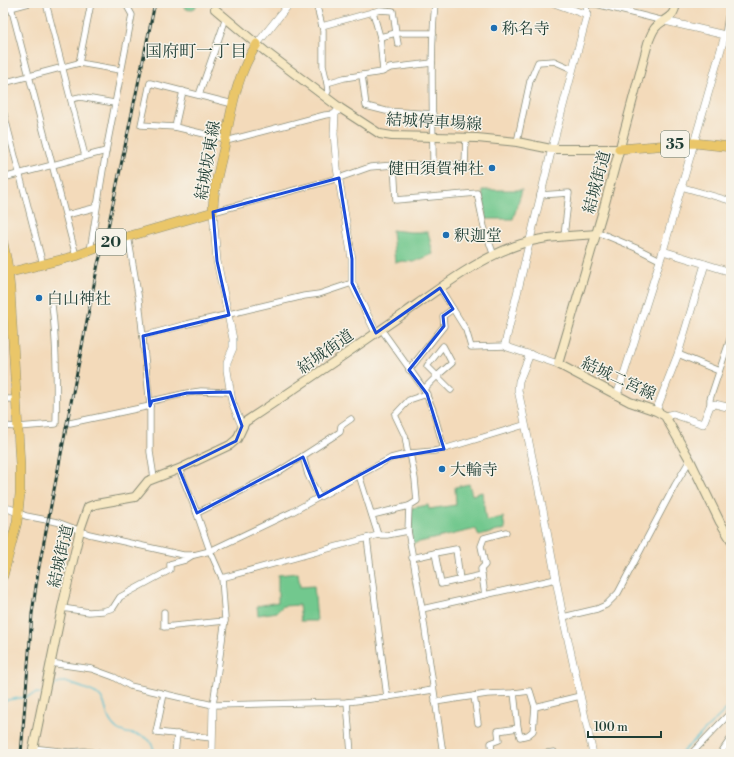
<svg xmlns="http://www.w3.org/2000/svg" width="734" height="757" font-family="'Libre Bodoni','Noto Serif JP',serif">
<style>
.green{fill:#72c88e;stroke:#488261}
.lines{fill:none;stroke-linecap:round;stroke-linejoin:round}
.stream{stroke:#52bdce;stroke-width:1.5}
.minor-casing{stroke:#898c77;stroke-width:7}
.tertiary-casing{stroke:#898c77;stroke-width:8}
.secondary-casing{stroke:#898c77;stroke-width:10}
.primary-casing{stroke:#898c77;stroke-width:10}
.minor{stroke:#fff;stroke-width:5.5}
.tertiary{stroke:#fff;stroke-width:7}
.secondary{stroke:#f7e8c3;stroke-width:8}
.primary{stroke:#eac669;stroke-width:9}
.rail-casing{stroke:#1f3d34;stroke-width:3}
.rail{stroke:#f7f3e8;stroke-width:1.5;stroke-dasharray:4.5;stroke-linecap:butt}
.marked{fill:none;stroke:#1d4ed8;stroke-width:3;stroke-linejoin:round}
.poi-dot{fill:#1f6fb2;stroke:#f7f3e8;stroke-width:1.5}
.labels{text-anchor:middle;stroke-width:3;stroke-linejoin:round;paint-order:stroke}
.shield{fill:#f7f3e8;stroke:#60746a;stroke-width:1}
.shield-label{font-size:15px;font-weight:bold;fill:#1f3d34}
.poi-label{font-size:16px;fill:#1f3d34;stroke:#f7f3e8;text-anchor:start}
.street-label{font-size:16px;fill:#1f3d34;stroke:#f7f3e8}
.neighbourhood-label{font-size:17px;fill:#1f3d34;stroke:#f7f3e8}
</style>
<rect width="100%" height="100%" fill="#f7f3e8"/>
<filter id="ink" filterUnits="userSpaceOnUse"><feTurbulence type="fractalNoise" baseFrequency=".025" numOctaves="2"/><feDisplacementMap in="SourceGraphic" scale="8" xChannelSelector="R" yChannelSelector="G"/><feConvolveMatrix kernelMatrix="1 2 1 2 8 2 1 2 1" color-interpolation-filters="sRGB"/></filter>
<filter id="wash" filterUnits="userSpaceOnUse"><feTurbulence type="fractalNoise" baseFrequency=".012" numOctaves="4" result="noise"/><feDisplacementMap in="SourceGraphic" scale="16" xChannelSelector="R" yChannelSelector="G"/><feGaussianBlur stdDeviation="0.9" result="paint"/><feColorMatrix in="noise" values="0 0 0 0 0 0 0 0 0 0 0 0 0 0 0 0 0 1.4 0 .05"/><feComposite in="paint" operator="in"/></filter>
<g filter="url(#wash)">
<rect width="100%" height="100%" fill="#f3daba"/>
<!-- green -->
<g class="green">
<path d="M182 3H197L195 8 189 10 185 8Z"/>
<path d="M482 190H522L513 219H486Z"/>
<path d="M392 230 410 232H428L433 254 414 262 402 261 395 263Z"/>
<path d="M469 484 472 495 482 492 486 521 503 517 505 529 479 536 476 529 411 544 412 508 428 505 429 509 456 505 455 487Z"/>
<path d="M298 573 300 587 314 586 317 621H301L299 605 283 606 277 612 258 615 257 606 278 602V575Z"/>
</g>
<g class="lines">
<!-- stream -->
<g class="stream">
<path d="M48 693C54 686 55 681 65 682 74 685 93 690 100 696 108 705 104 719 117 729 126 736 141 732 149 740 152 744 154 750 156 754"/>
<path d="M3 710 4 703 7 700 26 697 37 693 41 694"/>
<path d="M680 754 731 705"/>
</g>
</g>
</g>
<g filter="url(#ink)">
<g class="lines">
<!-- minor casing -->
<g class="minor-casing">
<g id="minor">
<path d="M10 3 76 256"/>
<path d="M46 3 85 156"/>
<path d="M316 3 323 30V66L327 83 328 91 325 97"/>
<path d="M3 10 29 3"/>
<path d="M373 12 380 37"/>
<path d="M587 15 586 4H596L664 21"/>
<path d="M322 26 380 10 393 11 396 33H433"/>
<path d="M725 35C727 26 727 16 731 7"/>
<path d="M79 63 120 70"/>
<path d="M383 71 380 37 396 33 398 44"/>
<path d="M362 75 366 106 386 111 433 114"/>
<path d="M3 83 79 63 91 3"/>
<path d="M327 83 344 78 382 72 390 68 432 63"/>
<path d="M199 95 226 18"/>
<path d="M71 99 80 97 114 103"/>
<path d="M233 104 150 83 141 125 175 127 230 140 325 115 335 114"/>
<path d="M3 110 43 265"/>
<path d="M175 127 183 91"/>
<path d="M517 142 530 81 538 62 554 61 572 69"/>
<path d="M394 165 396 200 477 193 484 227 494 256"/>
<path d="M433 165C433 111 430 57 435 3"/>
<path d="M3 178 106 151"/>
<path d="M682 187 731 201"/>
<path d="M540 195 569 193 564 236"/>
<path d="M213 212 339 178 370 167 394 165H465L466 137"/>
<path d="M66 215 94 208 97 204"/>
<path d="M596 234 600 233 636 248 660 260"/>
<path d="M128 236 139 300 150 406V452L154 478"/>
<path d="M90 251 106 151 132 15 127 6"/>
<path d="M440 288 466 330 471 347 506 346"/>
<path d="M381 329 424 389 433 410 444 449"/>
<path d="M143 336 183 325 304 296 319 294 352 283"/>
<path d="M443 346 452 363 437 376 427 366Z"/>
<path d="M678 354 719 371"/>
<path d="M409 370 444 326 443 316 453 309"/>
<path d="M424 389 437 376 451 390"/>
<path d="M3 399H16"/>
<path d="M710 406V399L731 336"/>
<path d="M70 423 150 406 152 401 187 393 201 391 230 392"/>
<path d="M3 426 18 427 56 424C57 384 57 345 52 305"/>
<path d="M410 453 415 479 417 501 409 506 408 531 422 609 443 754"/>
<path d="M408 454 405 436 395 415 409 400 427 394"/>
<path d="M303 456 308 475 319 497"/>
<path d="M179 469 196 511 210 551 222 578 225 619 213 705"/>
<path d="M359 475 378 535"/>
<path d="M19 513 26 516 57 522 89 534 183 555H194L210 551 292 512 391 458 410 453 434 451 444 449 524 425"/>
<path d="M197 513 275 474 340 432 341 426 351 419"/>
<path d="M372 515 409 506"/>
<path d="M367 538 387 697"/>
<path d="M435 553 456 549 460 580"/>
<path d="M412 558 435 553 441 584 482 575"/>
<path d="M222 578 378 535H387L408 531"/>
<path d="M485 595 481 569 485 565 481 546 484 538 506 532"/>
<path d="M62 608 89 612 103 611 113 608 120 597 170 570V564L185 560 193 555"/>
<path d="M422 609 556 579"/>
<path d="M164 612V627L225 621"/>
<path d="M563 617 597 609 606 605 618 593 675 485 690 460"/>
<path d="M50 663 92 669 114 677 130 686 213 705 347 702 387 697 433 690"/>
<path d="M164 694 156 732 212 738"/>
<path d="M474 696 478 723"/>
<path d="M347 702 351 754"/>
<path d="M435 702 487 694 514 693"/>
<path d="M518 728 514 693 530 691 535 707"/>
<path d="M32 748 69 752 84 751 103 754"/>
<path d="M175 754 177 734"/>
<path d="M492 754 491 743 499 740 498 731 518 728 520 737 528 735 533 731 535 707 580 696"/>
<path d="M540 754 554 752V754"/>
<path d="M691 754 731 712"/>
<path d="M720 754 731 738"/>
</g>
</g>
<!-- tertiary casing -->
<g class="tertiary-casing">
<g id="tertiary">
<path d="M554 3 587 15 553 144 505 344 507 347 558 364"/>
<path d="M257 44 290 3"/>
<path d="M340 108 335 114 334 134 337 168 352 259V283L376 333"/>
<path d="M213 212 217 261 233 339V348L227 362V370L232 402 242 426"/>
<path d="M663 251 731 272"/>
<path d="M530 354 519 381 518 390 521 404 543 510 563 617 593 754"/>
<path d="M617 395 624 374 663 251 725 35 665 21"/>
<path d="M656 411 678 354 705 264"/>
<path d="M665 416 673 414 703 424 710 406 715 404 731 408"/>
<path d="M3 508 10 509 19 513"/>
<path d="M212 754 213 705"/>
</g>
</g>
<!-- secondary casing -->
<g class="secondary-casing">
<g id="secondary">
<path d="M676 3C674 20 664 17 655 28 652 32 650 38 648 43L604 207 558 364 630 402 656 411 665 416 690 460 720 522 731 540"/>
<path d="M215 9 266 52 340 108 380 134 392 136 477 138 517 142 551 149H619"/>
<path d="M32 754 62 608 80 530 88 507 96 504 135 497 148 481 179 469 230 445 237 439 245 422C298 387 350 351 402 315 436 291 476 260 515 246 542 236 569 236 596 234"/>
</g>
</g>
<!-- primary casing -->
<g class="primary-casing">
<g id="primary">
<path d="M619 149 694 143 731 147"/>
<path d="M3 243 7 262 10 289 20 465V494L17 522 3 576"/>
<path d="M3 274 76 256 123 238 213 212C213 191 219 169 224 148 231 112 236 75 257 44"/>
</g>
</g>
<!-- minor -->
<use href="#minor" class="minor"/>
<!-- tertiary -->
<use href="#tertiary" class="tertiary"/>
<!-- secondary -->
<use href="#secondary" class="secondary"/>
<!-- primary -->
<use href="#primary" class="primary"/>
<!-- rail casing -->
<g class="rail-casing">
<path id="rail" d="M21 754 32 614 38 572 98 264 107 232 155 3"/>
</g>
<!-- rail -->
<use href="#rail" class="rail"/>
</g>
</g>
<!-- marked area -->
<path class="marked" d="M339 178 352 259V283L376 333 440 288 453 309 443 316 444 326 409 370 427 394 444 449 391 458 319 497 303 457 197 513 179 469 236 441 242 426 230 392 187 393 152 401 150 406 143 336 229 315 217 261 213 212Z"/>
<!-- markers -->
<g class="poi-dot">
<circle cx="494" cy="28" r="4"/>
<circle cx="492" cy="168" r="4"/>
<circle cx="446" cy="235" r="4"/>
<circle cx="39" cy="298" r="4"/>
<circle cx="442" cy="469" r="4"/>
</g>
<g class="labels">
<!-- shield labels -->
<g class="shield">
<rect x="661" y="131" width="28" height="26" rx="3"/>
<rect x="96" y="229" width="30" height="26" rx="3"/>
</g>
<g class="shield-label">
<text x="675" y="149">35</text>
<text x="111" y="247">20</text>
</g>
<!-- poi labels -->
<g class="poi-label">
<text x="502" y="34">称名寺</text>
<text x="484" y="174" text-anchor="end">健田須賀神社</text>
<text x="454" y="241">釈迦堂</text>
<text x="47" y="304">白山神社</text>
<text x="450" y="475">大輪寺</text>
</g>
<!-- street labels -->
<g class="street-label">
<text transform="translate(434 121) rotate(3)" y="6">結城停車場線</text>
<text transform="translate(207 160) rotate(-80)" y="6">結城坂東線</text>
<text transform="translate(596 182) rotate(-75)" y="6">結城街道</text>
<text transform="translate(325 351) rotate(-35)" y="6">結城街道</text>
<text transform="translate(619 378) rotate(25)" y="6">結城二宮線</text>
<text transform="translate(60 556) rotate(-77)" y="6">結城街道</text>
</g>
<!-- neighbourhood labels -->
<g class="neighbourhood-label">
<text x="196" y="57">国府町一丁目</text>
</g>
</g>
<!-- margin -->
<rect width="734" height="757" fill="none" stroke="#f7f3e8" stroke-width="16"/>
<!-- scale -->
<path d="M588 731v6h73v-6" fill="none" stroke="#1f3d34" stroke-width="2"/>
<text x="594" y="731" font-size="12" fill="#1f3d34" stroke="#f7f3e8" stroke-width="3" paint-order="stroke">100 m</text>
</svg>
